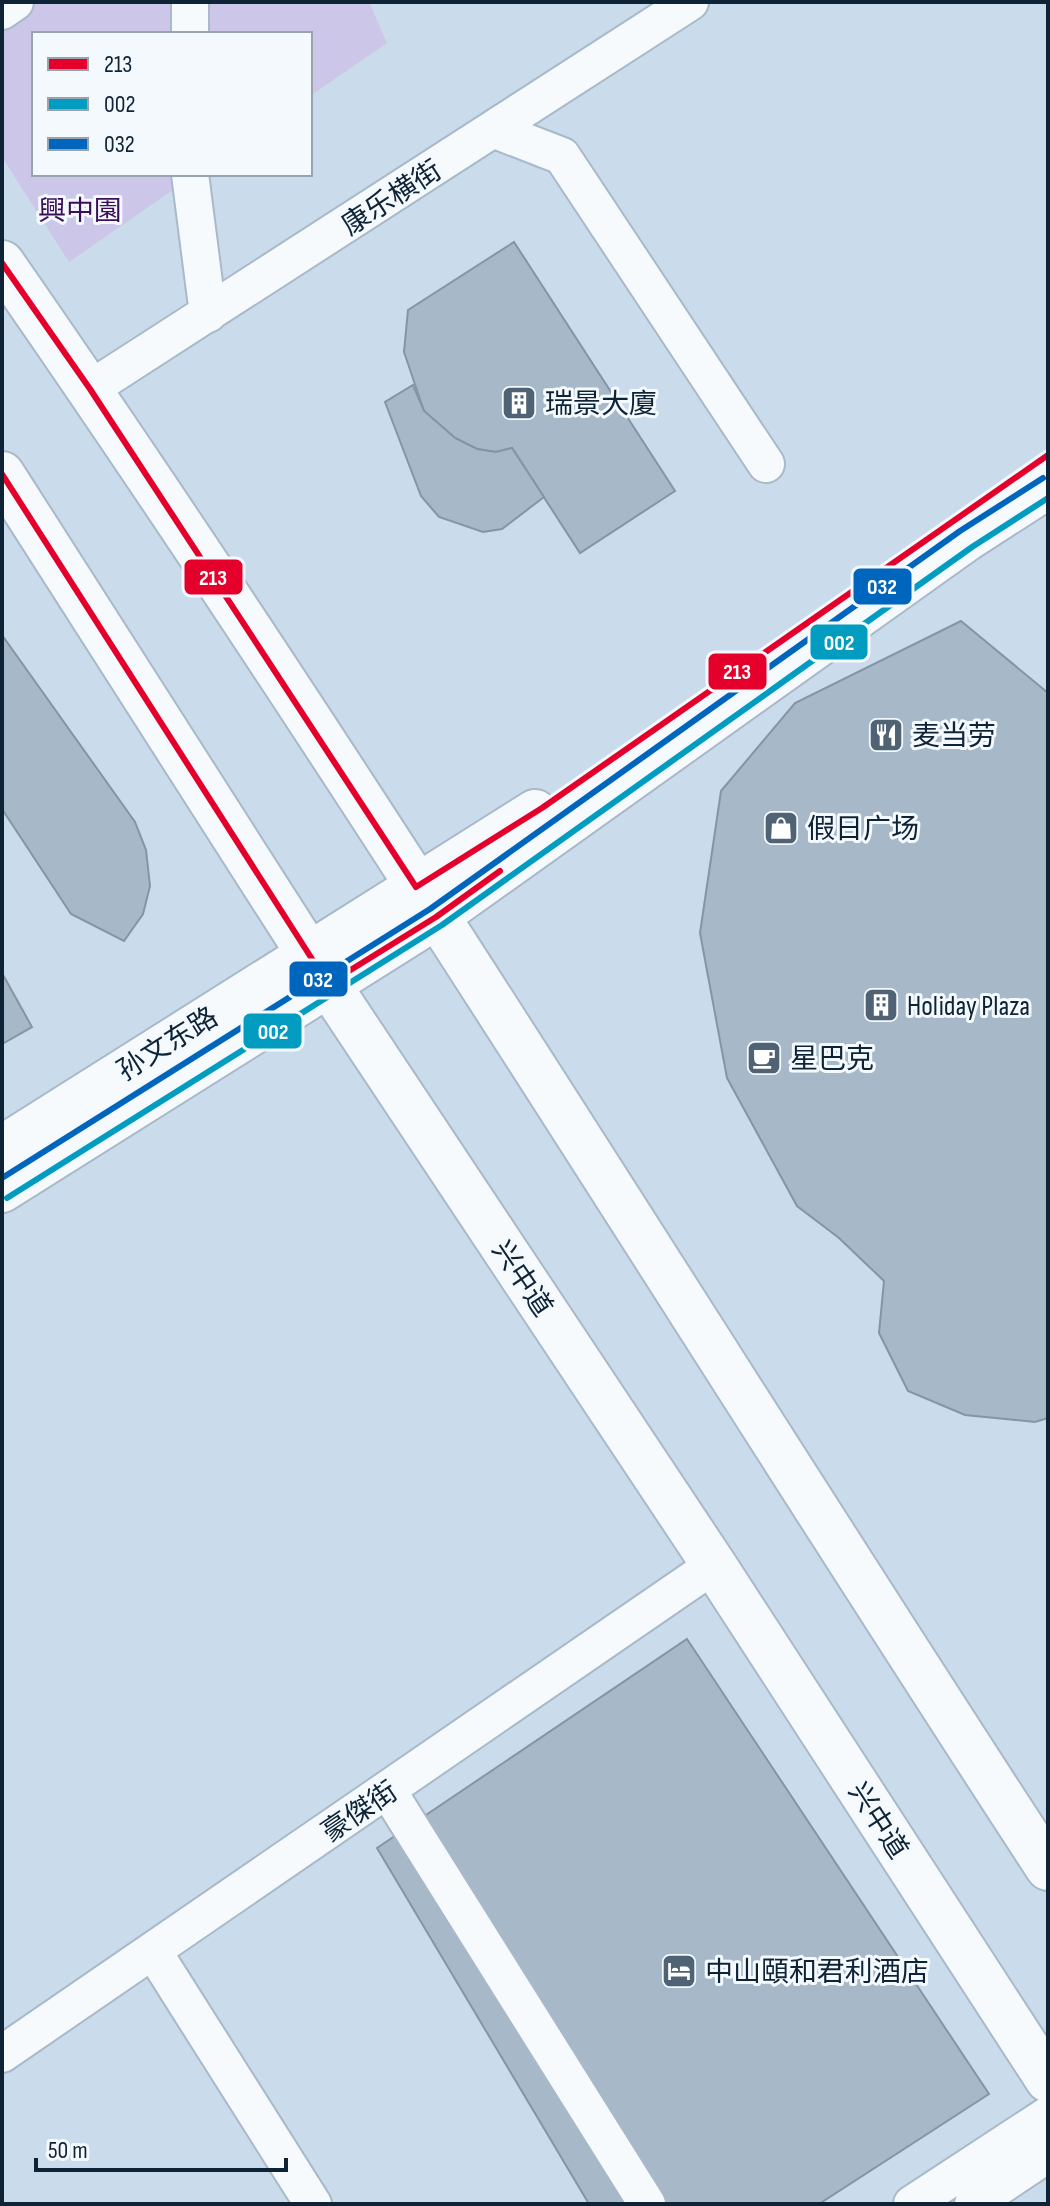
<svg xmlns="http://www.w3.org/2000/svg" width="1050" height="2206" font-family="'Sofia Sans Condensed','Noto Sans SC',sans-serif">
<style>
.green{fill:#ccc7e8}
.building{fill:#a7b8c8;stroke:#8495a4;stroke-width:2}
.lines{fill:none;stroke-linecap:round;stroke-linejoin:round}
.street-casing{stroke:#a8b9c9;stroke-width:40}
.primary-casing{stroke:#a8b9c9;stroke-width:48}
.street{stroke:#f7fafc;stroke-width:36}
.primary{stroke:#f7fafc;stroke-width:44}
.bus-1-casing{stroke:#f4f9fe;stroke-width:12}
.bus-2-casing{stroke:#f4f9fe;stroke-width:12}
.bus-3-casing{stroke:#f4f9fe;stroke-width:12}
.bus-1{stroke:#e4002b;stroke-width:6}
.bus-2{stroke:#019cbf;stroke-width:6}
.bus-3{stroke:#0065bd;stroke-width:6}
.labels{text-anchor:middle;stroke-width:6;stroke-linejoin:round;paint-order:stroke}
.street-label{font-size:28px;fill:#0e2335;stroke:#f4f9fe}
.park-label{font-size:28px;fill:#3b0e5a;stroke:#f4f9fe}
.poi-label{font-size:28px;fill:#0e2335;stroke:#f4f9fe;text-anchor:start}
.line-badge{stroke:#f4f9fe;stroke-width:3}
.badge-label{font-size:22px;text-anchor:middle;font-weight:bold;fill:#fff}
</style>
<rect width="100%" height="100%" fill="#cadbeb"/>
<!-- green -->
<path class="green" d="M2 2H369L387 43 310 96V34H34V174H196L69 262 2 157Z"/>
<!-- building -->
<g class="building">
<path d="M514 242 675 491 580 553 512 448 496 452 477 449 455 438 424 411 404 352 408 310Z"/>
<path d="M413 385 424 411 455 438 477 449 496 452 512 448 544 497 502 529 483 532 439 517 421 496 385 402Z"/>
<path d="M961 621 1048 693V1418L1035 1422 965 1415 908 1391 879 1333 884 1281 839 1238 797 1206 727 1078 700 933 721 791 795 703Z"/>
<path d="M2 635 135 822 146 850 150 886 143 914 124 941 71 914 2 809Z"/>
<path d="M2 973 32 1027 2 1044Z"/>
<path d="M687 1639 989 2094 819 2204H589L377 1848Z"/>
</g>
<g class="lines">
<!-- street casing -->
<g class="street-casing">
<g id="street">
<path d="M2 11 15 2"/>
<path d="M190 34V2"/>
<path d="M495 130 562 156 766 464"/>
<path d="M190 174 208 314"/>
<path d="M90 389 690 2"/>
<path d="M388 1791 647 2204"/>
<path d="M153 1951 313 2204"/>
<path d="M2 2054 714 1565"/>
<path d="M912 2204 1048 2115"/>
<path d="M973 2204 1048 2154"/>
</g>
</g>
<!-- primary casing -->
<g class="primary-casing">
<g id="primary">
<path d="M2 263C366 787 699 1333 1048 1868"/>
<path d="M2 474 328 984 714 1565 1048 2080"/>
<path d="M2 1148 535 812"/>
<path d="M2 1190 436 917 966 539 1048 486"/>
</g>
</g>
<!-- street -->
<use href="#street" class="street"/>
<!-- primary -->
<use href="#primary" class="primary"/>
<!-- bus-1 casing -->
<g class="bus-1-casing">
<g id="bus-1">
<path d="M2 263 90 389 416 887 542 808 1048 455"/>
<path d="M2 474 328 984 436 917 500 871"/>
</g>
</g>
<!-- bus-2 casing -->
<g class="bus-2-casing">
<path id="bus-2" d="M7 1198 442 925 972 547 1048 498"/>
</g>
<!-- bus-3 casing -->
<g class="bus-3-casing">
<path id="bus-3" d="M2 1178 430 909 960 531 1043 478"/>
</g>
<!-- bus-1 -->
<use href="#bus-1" class="bus-1"/>
<!-- bus-2 -->
<use href="#bus-2" class="bus-2"/>
<!-- bus-3 -->
<use href="#bus-3" class="bus-3"/>
</g>
<!-- icons -->
<defs>
<g id="building-square" transform="scale(1.8)"><rect x="-9" y="-9" width="18" height="18" rx="4" fill="#506375" stroke="#f4f9fe"/><path d="M-4-6H4V6H1V3H-1V6H-4ZM-2.5-4.3h1.7v1.8h-1.7ZM.8-4.3h1.7v1.8H.8ZM-2.5-1h1.7V.8h-1.7ZM.8-1h1.7V.8H.8Z" fill="#fff"/></g>
<g id="restaurant-square" transform="scale(1.8)"><rect x="-9" y="-9" width="18" height="18" rx="4" fill="#506375" stroke="#f4f9fe"/><path d="M-5-6h1v4h1v-4h1v4h1v-4h1v5L-1.5 .5V6h-2V.5L-5-1ZM5-6V6H3V1.5H1.5Q1.5-4 5-6Z" fill="#fff"/></g>
<g id="shop-square" transform="scale(1.8)"><rect x="-9" y="-9" width="18" height="18" rx="4" fill="#506375" stroke="#f4f9fe"/><path d="M-5-2.5h2.3a2.7 3.5 0 0 1 5.4 0H5L5.5 6h-11ZM-1.5-2.5h3a1.5 2.3 0 0 0-3 0Z" fill="#fff"/></g>
<g id="cafe-square" transform="scale(1.8)"><rect x="-9" y="-9" width="18" height="18" rx="4" fill="#506375" stroke="#f4f9fe"/><path d="M-5.5-4.5H6V0H3Q3 3.5 0 3.5H-2.5Q-5.5 3.5-5.5 0ZM3-3.2v2h1.7v-2ZM-6 4.5H4V6H-6Z" fill="#fff"/></g>
<g id="hotel-square" transform="scale(1.8)"><rect x="-9" y="-9" width="18" height="18" rx="4" fill="#506375" stroke="#f4f9fe"/><path d="M-6-4.5h1.5V1H6V5H4.5V3h-9V5H-6ZM-4 0a1.8 1.8 0 1 1 3.6 0ZM.5 0V-2.5h3Q6-2.5 6 0Z" fill="#fff"/></g>
</defs>
<g fill-rule="evenodd">
<use href="#building-square" x="519" y="403"/>
<use href="#restaurant-square" x="886" y="735"/>
<use href="#shop-square" x="781" y="828"/>
<use href="#building-square" x="881" y="1005"/>
<use href="#cafe-square" x="764" y="1058"/>
<use href="#hotel-square" x="679" y="1971"/>
</g>
<g class="labels">
<!-- street labels -->
<g class="street-label">
<text transform="translate(391 197) rotate(-33)" y="10">康乐横街</text>
<text transform="translate(167 1043) rotate(-32)" y="10">孙文东路</text>
<text transform="translate(523 1278) rotate(56)" y="10">兴中道</text>
<text transform="translate(359 1811) rotate(-34)" y="10">豪傑街</text>
<text transform="translate(879 1820) rotate(57)" y="10">兴中道</text>
</g>
<!-- park labels -->
<g class="park-label">
<text x="80" y="220">興中園</text>
</g>
<!-- poi labels -->
<g class="poi-label">
<text x="545" y="413">瑞景大廈</text>
<text x="912" y="745">麦当劳</text>
<text x="807" y="838">假日广场</text>
<text x="907" y="1015">Holiday Plaza</text>
<text x="790" y="1068">星巴克</text>
<text x="705" y="1981">中山頤和君利酒店</text>
</g>
</g>
<g class="line-badge">
<rect x="183" y="558" width="61" height="38" rx="8" fill="#e4002b"/>
<rect x="852" y="567" width="61" height="39" rx="8" fill="#0065bd"/>
<rect x="809" y="623" width="60" height="38" rx="8" fill="#019cbf"/>
<rect x="707" y="652" width="61" height="39" rx="8" fill="#e4002b"/>
<rect x="288" y="960" width="61" height="38" rx="8" fill="#0065bd"/>
<rect x="242" y="1012" width="61" height="38" rx="8" fill="#019cbf"/>
</g>
<g class="badge-label">
<text x="213" y="585">213</text>
<text x="882" y="594">032</text>
<text x="839" y="650">002</text>
<text x="737" y="679">213</text>
<text x="318" y="987">032</text>
<text x="273" y="1039">002</text>
</g>
<!-- border -->
<rect width="1050" height="2206" fill="none" stroke="#0e2335" stroke-width="8"/>
<!-- legend -->
<rect x="32" y="32" width="280" height="144" fill="#f4f9fe" stroke="#98a3ae" stroke-width="2"/>
<rect x="48" y="58" width="40" height="12" fill="#e4002b" stroke="#98a3ae" stroke-width="2"/>
<text x="104" y="72" font-size="24" fill="#0e2335">213</text>
<rect x="48" y="98" width="40" height="12" fill="#019cbf" stroke="#98a3ae" stroke-width="2"/>
<text x="104" y="112" font-size="24" fill="#0e2335">002</text>
<rect x="48" y="138" width="40" height="12" fill="#0065bd" stroke="#98a3ae" stroke-width="2"/>
<text x="104" y="152" font-size="24" fill="#0e2335">032</text>
<!-- scale -->
<path d="M36 2158v12h250v-12" fill="none" stroke="#0e2335" stroke-width="4"/>
<text x="48" y="2158" font-size="24" fill="#0e2335" stroke="#f4f9fe" stroke-width="6" paint-order="stroke">50 m</text>
</svg>
